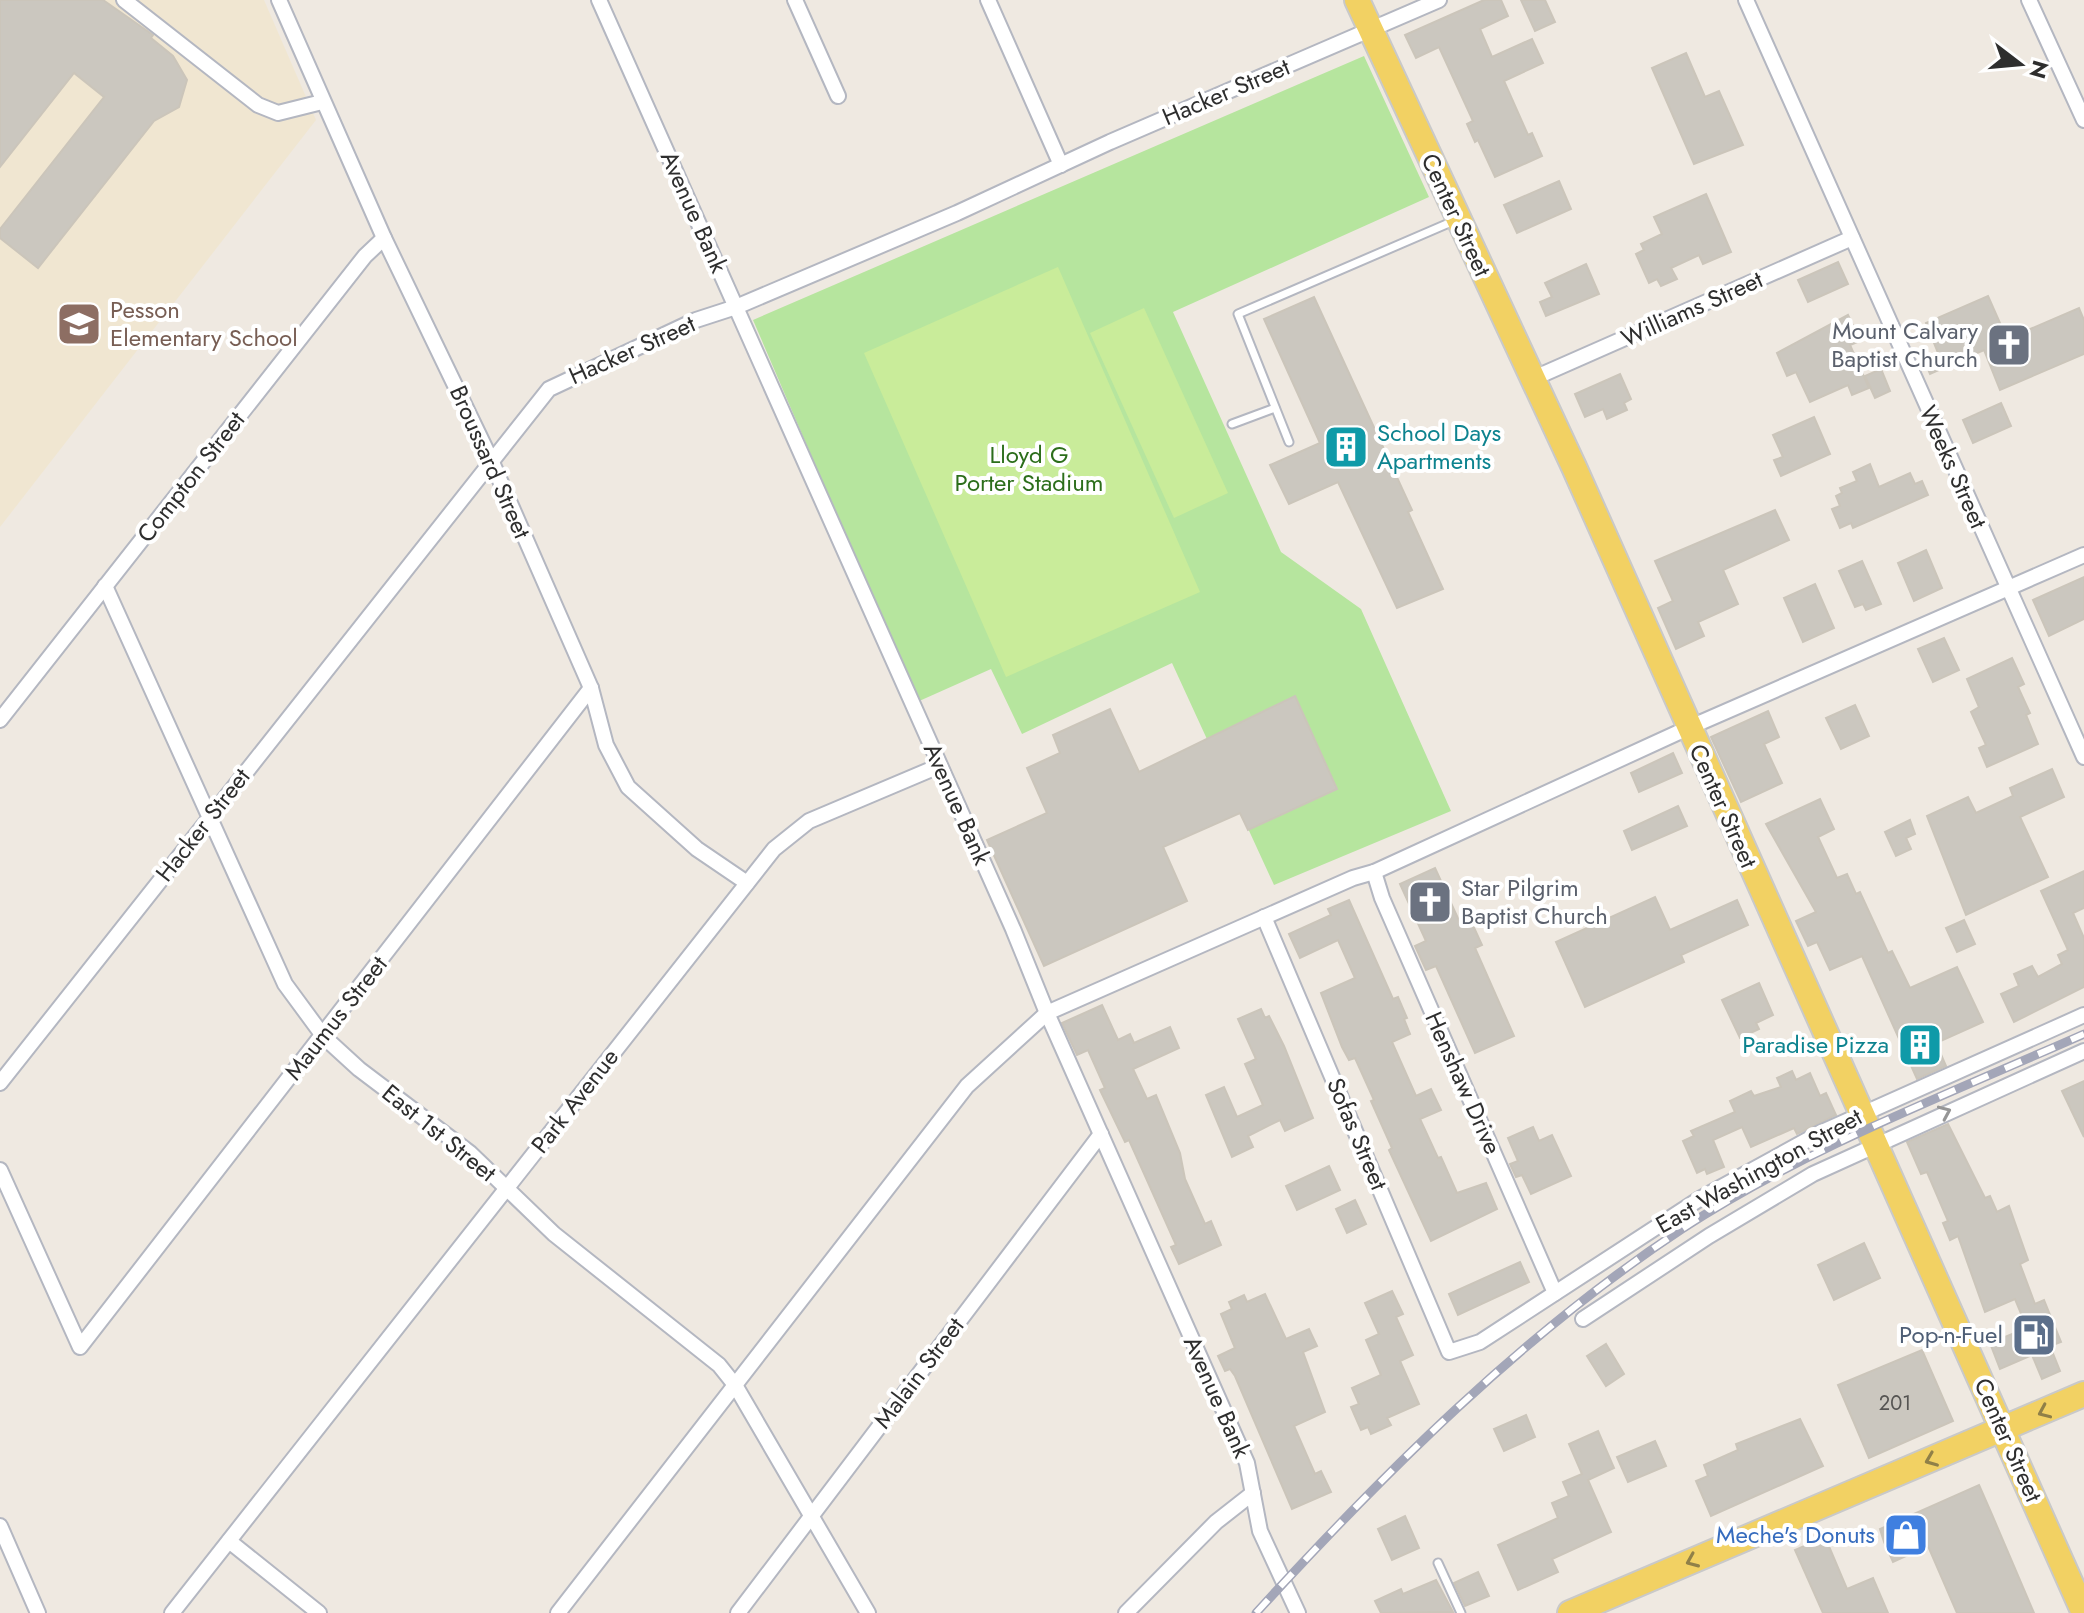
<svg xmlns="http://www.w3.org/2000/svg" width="2084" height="1613" font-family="Jost,sans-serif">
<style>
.education{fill:#f0e6d1}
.green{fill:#b6e59e}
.pitch{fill:#c9ec9a}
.building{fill:#cbc7bf;stroke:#cbc5ba;stroke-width:2}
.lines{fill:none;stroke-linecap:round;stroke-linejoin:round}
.service-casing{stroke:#b4b7c1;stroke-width:11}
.minor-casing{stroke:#b4b7c1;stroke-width:18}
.primary-casing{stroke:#c9c9c9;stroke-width:28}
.service{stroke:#fff;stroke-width:7}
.minor{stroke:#fff;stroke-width:14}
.primary{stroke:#f2d163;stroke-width:24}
.rail-casing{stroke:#a3a6b8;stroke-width:9}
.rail{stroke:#fff;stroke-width:6;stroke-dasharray:18;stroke-linecap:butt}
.oneway{stroke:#969696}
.oneway2{stroke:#908048}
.labels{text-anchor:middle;stroke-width:8;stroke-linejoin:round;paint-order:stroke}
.number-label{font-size:20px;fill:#555452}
.street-label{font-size:24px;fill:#2e2e2e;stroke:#fff}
.education-label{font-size:24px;fill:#785e54;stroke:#fff;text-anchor:start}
.worship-label{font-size:24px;fill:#5b616d;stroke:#fff;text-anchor:end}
.culture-label{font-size:24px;fill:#0d838f;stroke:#fff;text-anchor:start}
.park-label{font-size:24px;fill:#2c6e1b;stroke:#fff}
.service-label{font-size:24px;fill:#4e5e75;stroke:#fff;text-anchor:end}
.shop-label{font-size:24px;fill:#366cbe;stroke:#fff;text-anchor:end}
</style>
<rect width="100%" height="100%" fill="#efe9e1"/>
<!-- education -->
<path class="education" d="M0 0H264L316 120 0 527Z"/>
<!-- green -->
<path class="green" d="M1364 56 1429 197 1173 312 1281 552 1361 609 1451 811 1274 885 1172 663 1022 734 991 669 917 702 753 320Z"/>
<!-- pitch -->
<g class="pitch">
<path d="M1058 267 1200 592 1006 677 864 353Z"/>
<path d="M1144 308 1228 493 1174 518 1090 333Z"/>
</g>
<!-- building -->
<g class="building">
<path d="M0 0H103L153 35 151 38 173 56 187 80 179 107 154 121 38 268 0 238V229L104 97 74 73 0 167Z"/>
<path d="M1484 0H1501L1508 16 1480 29 1492 57 1532 39 1543 63 1504 81 1528 135 1532 133 1542 156 1495 177 1478 140 1475 142 1467 124 1473 121 1439 47 1416 58 1405 35Z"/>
<path d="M1521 0H1545L1555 22 1535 31Z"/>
<path d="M1686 53 1705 97 1719 91 1743 145 1694 164 1652 68Z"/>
<path d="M1559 181 1571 209 1517 233 1504 205Z"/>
<path d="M1706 194 1731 252 1703 264 1699 255 1671 268 1677 279 1661 286 1657 279 1649 283 1636 254 1644 250 1641 244 1662 234 1654 217Z"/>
<path d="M1838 262 1848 284 1808 302 1798 280Z"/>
<path d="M1586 264 1599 294 1546 316 1540 302 1552 297 1545 283Z"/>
<path d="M1988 296 2007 339 2079 308 2084 320V354L2000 390 1984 350 1930 374 1924 359 1938 353 1926 323Z"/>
<path d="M1314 297 1412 510 1408 512 1443 589 1397 608 1338 482 1289 504 1270 465 1320 443 1264 319Z"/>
<path d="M1848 315 1860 341 1850 345 1869 388 1852 395 1848 385 1810 402 1796 372 1787 376 1777 353Z"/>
<path d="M1881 369 1890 391 1875 398 1865 376Z"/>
<path d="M1620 374 1631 399 1624 403 1627 410 1607 419 1603 409 1585 417 1575 394Z"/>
<path d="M2001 403 2011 426 1973 443 1963 420Z"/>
<path d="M1814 417 1830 454 1781 476 1774 460 1783 457 1773 435Z"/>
<path d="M1870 464 1879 487 1910 473 1915 484 1922 481 1928 495 1853 528 1851 523 1840 528 1832 509 1840 506 1836 496 1842 493 1840 488 1857 481 1853 472Z"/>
<path d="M1775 510 1789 540 1723 570 1738 604 1698 622 1704 636 1676 649 1658 608 1673 601 1655 561Z"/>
<path d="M1926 550 1942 588 1914 601 1898 563Z"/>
<path d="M1862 561 1881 604 1866 610 1863 604 1855 607 1839 571Z"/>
<path d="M2084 577V619L2049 636 2033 600Z"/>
<path d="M1815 584 1834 628 1803 642 1784 598Z"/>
<path d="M1944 638 1959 670 1933 682 1918 649Z"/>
<path d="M2012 658 2024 684 2018 687 2030 713 2026 715 2038 744 1987 767 1979 748 1986 745 1971 712 1979 707 1967 679Z"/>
<path d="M1295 696 1337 789 1248 830 1240 813 1163 847 1187 901 1044 966 987 840 1047 813 1027 768 1060 753 1053 735 1110 709 1139 772Z"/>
<path d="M1855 705 1869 736 1841 749 1826 718Z"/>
<path d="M1768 711 1779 737 1764 744 1782 783 1741 802 1711 737Z"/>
<path d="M1673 753 1682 773 1639 792 1631 773Z"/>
<path d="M2052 769 2064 797 2020 817 2048 877 1966 915 1927 816 1968 797 1976 813 2013 796 2010 788Z"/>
<path d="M1820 799 1834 829 1818 837 1837 878 1847 874 1856 894 1860 892 1888 953 1892 951 1910 988 1957 967 1983 1022 1936 1043 1946 1066 1917 1079 1862 956 1830 970 1817 942 1808 946 1796 921 1816 912 1766 824Z"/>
<path d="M1678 806 1687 826 1632 850 1624 831Z"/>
<path d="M1910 820 1915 834 1906 838 1911 849 1896 856 1885 832Z"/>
<path d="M1435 868 1461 925 1471 921 1482 945 1475 948 1514 1036 1475 1053 1436 966 1426 970 1415 946 1426 941 1400 884Z"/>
<path d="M2084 871V908L2073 913 2084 938V987L2014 1022 2001 994 2019 986 2014 974 2032 966 2038 977 2062 964 2058 955 2068 950 2041 891Z"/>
<path d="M1655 897 1670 930 1737 900 1748 925 1681 955 1684 962 1585 1007 1556 942Z"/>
<path d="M1349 900 1393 999 1398 997 1407 1018 1404 1019 1410 1034 1392 1042 1416 1096 1431 1089 1441 1110 1420 1119 1438 1158 1441 1157 1457 1193 1486 1183 1497 1209 1431 1241 1389 1150 1392 1148 1371 1101 1374 1100 1355 1058 1349 1060 1342 1047 1321 993 1355 978 1338 940 1300 958 1289 934 1331 915 1328 909Z"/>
<path d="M1964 920 1975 944 1957 952 1946 928Z"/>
<path d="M1759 983 1773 1015 1756 1023 1759 1029 1740 1038 1722 1000Z"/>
<path d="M1102 1005 1118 1040 1130 1034 1134 1043 1170 1027 1179 1048 1133 1069 1147 1099 1156 1095 1180 1153 1185 1179 1205 1224 1211 1221 1221 1245 1179 1264 1171 1247 1176 1245 1129 1140 1125 1142 1100 1090 1105 1088 1088 1050 1077 1055 1062 1023Z"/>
<path d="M1261 1009 1265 1018 1269 1016 1284 1046 1313 1118 1285 1131 1280 1120 1248 1136 1253 1147 1232 1157 1206 1095 1224 1087 1237 1117 1263 1105 1245 1064 1256 1059 1238 1019Z"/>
<path d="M1792 1071 1796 1080 1810 1073 1820 1096 1826 1093 1836 1115 1797 1134 1794 1128 1751 1147 1742 1127 1713 1140 1724 1167 1707 1174 1705 1169 1697 1173 1683 1141 1694 1136 1691 1131 1735 1112 1730 1101 1751 1091 1754 1096 1781 1087 1777 1078Z"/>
<path d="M2084 1081V1137L2062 1091Z"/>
<path d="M1948 1124 1985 1198 1990 1196 1997 1212 2009 1206 2028 1260 2020 1264 2035 1304 2044 1300 2061 1342 2050 1346 2060 1371 2042 1379 2032 1355 2000 1369 1990 1343 2027 1328 2015 1299 1985 1312 1958 1236 1950 1240 1943 1223 1948 1221 1927 1172 1921 1174 1907 1142Z"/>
<path d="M1533 1127 1539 1141 1552 1135 1571 1176 1531 1194 1522 1175 1516 1177 1510 1164 1518 1161 1508 1138Z"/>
<path d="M1329 1166 1340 1190 1297 1210 1286 1186Z"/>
<path d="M1355 1200 1366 1224 1347 1233 1336 1209Z"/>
<path d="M1864 1243 1880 1278 1834 1300 1818 1265Z"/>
<path d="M1520 1262 1529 1282 1458 1315 1449 1294Z"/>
<path d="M1392 1291 1403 1314 1396 1317 1413 1355 1400 1361 1419 1404 1387 1418 1391 1425 1371 1434 1368 1427 1361 1430 1351 1407 1359 1404 1352 1388 1381 1375 1366 1340 1379 1334 1365 1303Z"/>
<path d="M1265 1294 1286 1339 1309 1329 1317 1346 1303 1352 1325 1412 1294 1426 1315 1474 1321 1471 1331 1492 1292 1509 1235 1376 1230 1369 1225 1371 1218 1356 1235 1348 1221 1314 1232 1309 1229 1302 1244 1295 1247 1302Z"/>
<path d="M1606 1344 1624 1374 1606 1386 1587 1356Z"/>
<path d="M1922 1350 1953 1421 1869 1458 1838 1385Z"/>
<path d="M1526 1415 1535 1437 1504 1451 1494 1429Z"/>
<path d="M1800 1419 1823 1466 1711 1516 1696 1481 1708 1476 1704 1465 1738 1450 1736 1444Z"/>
<path d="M1598 1431 1614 1468 1588 1480 1611 1532 1552 1559 1558 1572 1518 1590 1498 1545 1558 1518 1552 1503 1569 1496 1563 1482 1582 1474 1569 1444Z"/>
<path d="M1655 1441 1666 1466 1628 1482 1617 1457Z"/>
<path d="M1979 1485 1993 1517 2034 1613H1957L1928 1546 1893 1562 1884 1542 1880 1529Z"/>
<path d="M1405 1516 1419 1548 1392 1560 1378 1529Z"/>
<path d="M1825 1537 1847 1589 1873 1578 1888 1613H1823L1795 1550Z"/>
<path d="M1478 1572 1489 1596 1465 1606 1454 1583Z"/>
<path d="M1436 1580 1453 1612 1381 1613 1375 1601 1401 1589 1403 1594Z"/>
</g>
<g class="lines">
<!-- service casing -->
<g class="service-casing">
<g id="service">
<path d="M1232 424 1275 408"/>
<path d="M1289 442 1238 314 1456 220"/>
<path d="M1438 1563 1461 1613"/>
</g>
</g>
<!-- minor casing -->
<g class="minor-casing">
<g id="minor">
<path d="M124 0 258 105 278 113 322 102"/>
<path d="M279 0 384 238 491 460 591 688 606 745 628 787 697 849 747 883"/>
<path d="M599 0 1013 929 1047 1013 1247 1463 1260 1531 1298 1613"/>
<path d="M795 0 838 96"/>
<path d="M988 0 1061 165"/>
<path d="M1746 0 2084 757"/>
<path d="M2029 0 2084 120"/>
<path d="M1532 379 1852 238"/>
<path d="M105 586 285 984 324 1037 359 1069 470 1153 554 1234 719 1365 735 1385 868 1613"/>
<path d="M0 720 365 256 384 238"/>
<path d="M1374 872 1382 898 1555 1293"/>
<path d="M1264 917 1449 1352 1480 1342 1698 1200 1820 1133 2084 1015"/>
<path d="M0 1083 549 389 696 320 736 307 957 213 1110 142 1439 0"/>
<path d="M0 1170 80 1347 591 688"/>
<path d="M1583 1319 1709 1236 1813 1174 2084 1051"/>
<path d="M0 1526 38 1613"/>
<path d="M229 1541 319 1613"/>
<path d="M172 1613 774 849 809 821 939 766"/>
<path d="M558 1613 967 1086 1047 1013 1353 878 1374 872 1688 728 2084 555"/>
<path d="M738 1613 1101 1134"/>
<path d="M1126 1613 1216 1522 1253 1493"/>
</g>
</g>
<!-- primary casing -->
<g class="primary-casing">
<g id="primary">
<path d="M1357 0 1574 467 2084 1613"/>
<path d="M1570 1613 2084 1394"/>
</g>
</g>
<!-- service -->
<use href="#service" class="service"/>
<!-- minor -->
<use href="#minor" class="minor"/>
<!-- primary -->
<use href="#primary" class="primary"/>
<!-- rail casing -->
<g class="rail-casing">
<path id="rail" d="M1256 1613C1384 1473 1523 1334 1682 1229 1806 1148 1949 1094 2084 1034"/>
</g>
<!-- rail -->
<use href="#rail" class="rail"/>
</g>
<!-- one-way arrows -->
<defs><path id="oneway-chevron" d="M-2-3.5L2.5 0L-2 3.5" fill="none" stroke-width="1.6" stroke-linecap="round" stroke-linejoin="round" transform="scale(2)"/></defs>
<use class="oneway" href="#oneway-chevron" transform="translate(1945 1112) rotate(-24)"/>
<g class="oneway2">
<use href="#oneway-chevron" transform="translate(2044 1412) rotate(156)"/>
<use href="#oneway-chevron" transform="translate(1931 1460) rotate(158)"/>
<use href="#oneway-chevron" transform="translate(1692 1561) rotate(157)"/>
</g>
<!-- icons -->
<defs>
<g id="school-square" transform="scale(2.3)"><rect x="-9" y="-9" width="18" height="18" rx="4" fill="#8d6e63" stroke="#fff"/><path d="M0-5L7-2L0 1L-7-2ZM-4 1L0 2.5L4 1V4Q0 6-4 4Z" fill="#fff"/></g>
<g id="church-square" transform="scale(2.3)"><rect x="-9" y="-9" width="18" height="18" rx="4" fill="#6b7280" stroke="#fff"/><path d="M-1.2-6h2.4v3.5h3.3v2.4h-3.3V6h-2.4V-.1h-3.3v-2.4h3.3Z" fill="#fff"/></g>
<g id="building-square" transform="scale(2.3)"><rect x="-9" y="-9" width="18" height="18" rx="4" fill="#0f9aa8" stroke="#fff"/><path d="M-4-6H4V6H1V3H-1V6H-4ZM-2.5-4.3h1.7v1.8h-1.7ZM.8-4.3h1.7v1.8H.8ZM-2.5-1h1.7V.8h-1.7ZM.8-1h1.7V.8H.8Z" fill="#fff"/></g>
<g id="fuel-square" transform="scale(2.3)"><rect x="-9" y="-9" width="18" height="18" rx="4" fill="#5c6f8a" stroke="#fff"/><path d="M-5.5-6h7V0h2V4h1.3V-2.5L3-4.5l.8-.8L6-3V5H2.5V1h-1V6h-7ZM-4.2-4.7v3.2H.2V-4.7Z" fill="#fff"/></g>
<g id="shop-square" transform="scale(2.3)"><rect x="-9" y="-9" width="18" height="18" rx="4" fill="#3f7fe0" stroke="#fff"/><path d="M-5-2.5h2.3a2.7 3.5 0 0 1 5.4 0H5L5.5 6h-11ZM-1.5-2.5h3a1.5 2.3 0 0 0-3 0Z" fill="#fff"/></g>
</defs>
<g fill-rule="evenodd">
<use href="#school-square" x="79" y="324"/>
<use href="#church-square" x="2009" y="345"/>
<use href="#building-square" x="1346" y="447"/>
<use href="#church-square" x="1430" y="902"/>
<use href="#building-square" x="1920" y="1045"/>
<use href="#fuel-square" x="2034" y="1335"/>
<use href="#shop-square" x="1906" y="1535"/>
</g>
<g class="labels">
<!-- number labels -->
<g class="number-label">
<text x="1895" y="1410">201</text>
</g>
<!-- street labels -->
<g class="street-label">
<text transform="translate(1226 92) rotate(-23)" y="8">Hacker Street</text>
<text transform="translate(694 212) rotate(66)" y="8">Avenue Bank</text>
<text transform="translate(1456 215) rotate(65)" y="8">Center Street</text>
<text transform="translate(1692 309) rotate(-24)" y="8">Williams Street</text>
<text transform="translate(632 350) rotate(-24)" y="8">Hacker Street</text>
<text transform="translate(490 462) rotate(66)" y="8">Broussard Street</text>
<text transform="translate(1953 467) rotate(66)" y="8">Weeks Street</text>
<text transform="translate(191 477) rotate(-52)" y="8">Compton Street</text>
<text transform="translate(957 804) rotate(66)" y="8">Avenue Bank</text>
<text transform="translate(1723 806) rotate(66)" y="8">Center Street</text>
<text transform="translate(203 825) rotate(-52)" y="8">Hacker Street</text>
<text transform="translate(336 1018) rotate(-52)" y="8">Maumus Street</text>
<text transform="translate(1463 1083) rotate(66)" y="8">Henshaw Drive</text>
<text transform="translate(575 1101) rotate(-52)" y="8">Park Avenue</text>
<text transform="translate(439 1133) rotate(39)" y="8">East 1st Street</text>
<text transform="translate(1357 1134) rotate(67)" y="8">Sofas Street</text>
<text transform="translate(1759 1171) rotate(-29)" y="8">East Washington Street</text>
<text transform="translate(919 1373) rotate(-53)" y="8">Malain Street</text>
<text transform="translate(1217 1397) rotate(66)" y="8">Avenue Bank</text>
<text transform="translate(2008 1440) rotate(66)" y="8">Center Street</text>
</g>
<!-- education labels -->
<g class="education-label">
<text x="110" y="318">Pesson<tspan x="110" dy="28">Elementary School</tspan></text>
</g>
<!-- worship labels -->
<g class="worship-label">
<text x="1978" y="339">Mount Calvary<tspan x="1978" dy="28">Baptist Church</tspan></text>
<text x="1461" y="896" text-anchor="start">Star Pilgrim<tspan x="1461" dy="28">Baptist Church</tspan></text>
</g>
<!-- culture labels -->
<g class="culture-label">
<text x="1377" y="441">School Days<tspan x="1377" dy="28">Apartments</tspan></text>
<text x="1889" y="1053" text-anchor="end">Paradise Pizza</text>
</g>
<!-- park labels -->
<g class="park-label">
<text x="1029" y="463">Lloyd G<tspan x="1029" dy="28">Porter Stadium</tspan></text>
</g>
<!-- service labels -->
<g class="service-label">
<text x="2003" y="1343">Pop-n-Fuel</text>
</g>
<!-- shop labels -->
<g class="shop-label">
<text x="1875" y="1543">Meche's Donuts</text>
</g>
</g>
<!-- north arrow -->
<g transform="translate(2020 64) rotate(106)" stroke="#ffffff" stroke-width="6" paint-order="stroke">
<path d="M0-6L14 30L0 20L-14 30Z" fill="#2e2e2e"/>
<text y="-12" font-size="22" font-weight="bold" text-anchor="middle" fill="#2e2e2e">N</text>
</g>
</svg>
